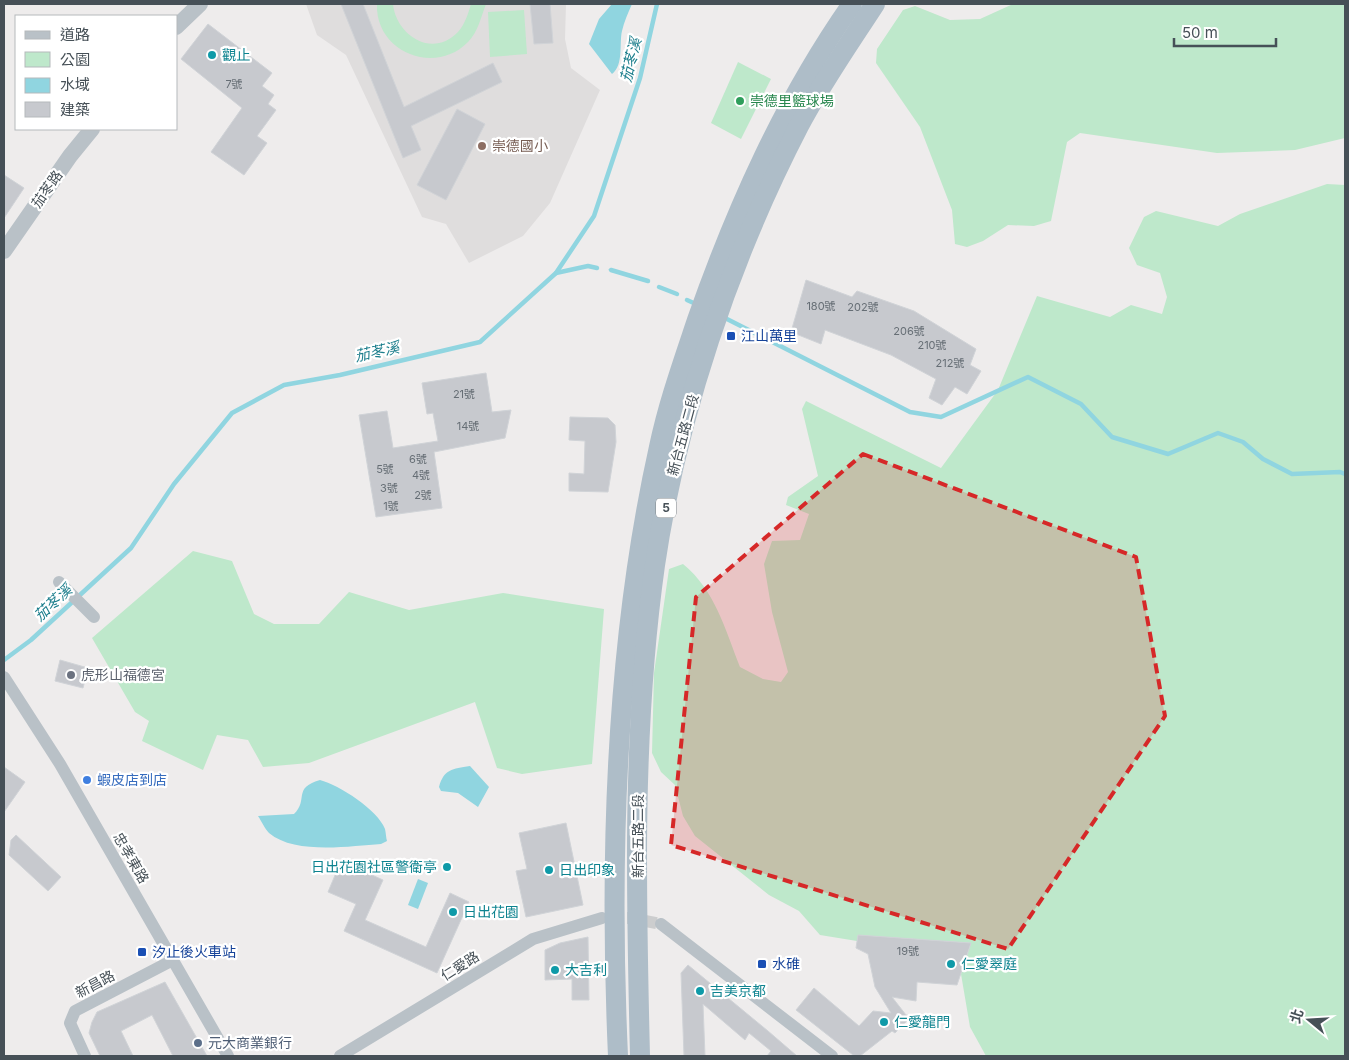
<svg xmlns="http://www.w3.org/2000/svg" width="1349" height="1060" font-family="Inter,'Noto Sans TC',sans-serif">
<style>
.education{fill:#dfdddd}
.green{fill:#bee8cb}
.water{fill:#90d5e0}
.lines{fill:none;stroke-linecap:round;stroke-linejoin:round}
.stream{stroke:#90d5e0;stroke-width:4.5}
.building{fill:#c7c9ce;stroke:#d0d3d7}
.minor-tunnel{stroke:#cccdce;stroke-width:12;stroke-dasharray:12 6;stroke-linecap:butt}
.minor{stroke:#b9c1c7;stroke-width:12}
.tertiary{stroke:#b9c1c7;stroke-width:16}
.primary-bridge{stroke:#aebdc8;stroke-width:20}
.marked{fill:#d62828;fill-opacity:0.2;stroke:#d62828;stroke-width:4;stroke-dasharray:10 6;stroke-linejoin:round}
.culture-dot{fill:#0f9aa8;stroke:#fff;stroke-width:2}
.leisure-dot{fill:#2e9e5b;stroke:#fff;stroke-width:2}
.education-dot{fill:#8d6e63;stroke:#fff;stroke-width:2}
.transit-dot{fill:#1a4fb4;stroke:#fff;stroke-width:2}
.worship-dot{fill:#6b7280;stroke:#fff;stroke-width:2}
.shop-dot{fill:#3f7fe0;stroke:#fff;stroke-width:2}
.service-dot{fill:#5c6f8a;stroke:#fff;stroke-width:2}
.labels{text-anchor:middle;stroke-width:4.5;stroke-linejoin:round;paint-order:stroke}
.number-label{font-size:11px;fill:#666e75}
.shield{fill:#fff;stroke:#7e8489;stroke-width:1}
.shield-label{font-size:12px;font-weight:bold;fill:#465057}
.culture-label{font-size:14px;fill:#0d838f;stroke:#fff;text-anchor:start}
.leisure-label{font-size:14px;fill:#27864d;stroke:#fff;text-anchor:start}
.education-label{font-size:14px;fill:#785e54;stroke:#fff;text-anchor:start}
.street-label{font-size:14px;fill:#465057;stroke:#fff}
.transit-label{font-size:14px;fill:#164399;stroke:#fff;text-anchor:start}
.worship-label{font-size:14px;fill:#5b616d;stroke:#fff;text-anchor:start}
.shop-label{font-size:14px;fill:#366cbe;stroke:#fff;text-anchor:start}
.service-label{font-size:14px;fill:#4e5e75;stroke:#fff;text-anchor:start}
.water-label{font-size:15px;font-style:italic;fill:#1c7e8c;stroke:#fff}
</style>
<rect width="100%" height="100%" fill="#eeecec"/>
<!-- education -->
<path class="education" d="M306 4H566L565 39 571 68 600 90 550 203 523 236 469 263 446 224 422 217 346 55 317 35Z"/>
<!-- green -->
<g class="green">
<path d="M377 4H393C396 35 432 59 458 32 465 24 468 14 471 4H486C481 17 478 32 468 42 435 76 375 52 377 4Z"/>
<path d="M1013 4H1345V138L1295 150 1217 153 1080 133 1067 142 1051 221 1034 226 1008 225 983 241 967 247 955 244 952 210 920 127 876 63 877 49 903 10 915 6 950 20 980 19Z"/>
<path d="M524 10 527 54 490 57 488 12Z"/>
<path d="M738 62 771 79 741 139 711 123Z"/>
<path d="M1327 184 1345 185V1056H986L970 1027 961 974 971 943 858 935 857 941 820 935 799 911 769 895 695 836 683 816 675 785 661 772 652 753 654 673 669 569 683 564C715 590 725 629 740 667L763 679 781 682 788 672 772 612 764 564 772 541 800 540 809 514 786 505 788 497 818 476 802 409 806 401 941 468 998 390 1037 296 1110 317 1131 305 1162 314 1167 297 1160 273 1137 265 1129 248 1144 217 1156 211 1218 226 1240 214Z"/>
<path d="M193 551 232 561 254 614 274 624H319L349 592 409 610 503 593 604 609 592 764 522 774 497 768 475 702 309 763 263 767 248 740 217 735 203 770 142 741 149 721 135 712 92 638Z"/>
</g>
<!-- water -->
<g class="water">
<path d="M612 4H632C628 13 624 22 622 31 619 43 624 65 612 74L589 44 599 19Z"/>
<path d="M470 766 489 787 478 807 458 793 441 791 439 787C444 769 452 769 470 766Z"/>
<path d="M320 780C339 785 378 810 385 829 386 833 386 838 387 841L381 844C350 846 295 855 269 833 265 829 262 822 258 816L294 814C309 800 292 788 320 780Z"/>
<path d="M418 879 428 883 418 909 408 905Z"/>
</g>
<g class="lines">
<!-- stream -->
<g class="stream">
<path d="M611 270 648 281"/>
<path d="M556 273 588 266 597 268"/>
<path d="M659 287 677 294"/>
<path d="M687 300 698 305"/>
<path d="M723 317 910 412 941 417 1028 377 1081 404 1112 437 1168 454 1218 433 1243 442 1263 459 1292 474 1340 472 1345 474"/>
<path d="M4 660 31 640 131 548 174 484 232 413 284 385 340 375 480 342 556 273 594 216 640 78 657 4"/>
</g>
</g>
<!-- building -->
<g class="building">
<path d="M341 4H363L404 107 493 63 502 82 411 126 421 150 403 158Z"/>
<path d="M530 4H550L553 43 534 44Z"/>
<path d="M208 24 272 73 262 86 274 95 268 104 276 110 257 136 267 143 244 175 211 152 242 108 181 59Z"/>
<path d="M457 109 485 124 446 200 417 185Z"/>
<path d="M4 175 24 188 4 218Z"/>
<path d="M806 280 852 297 857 291 914 311 976 349 970 365 981 371 967 394 955 387 942 405 929 398 936 379 891 355 825 330 821 344 791 332Z"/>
<path d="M486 373 492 412 511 410 505 438 434 452 442 508 376 517 359 415 387 411 393 448 438 441 433 413 427 414 422 383Z"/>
<path d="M570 417 608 418 615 425 616 442 608 492 569 491V473L584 474 585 441 569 440Z"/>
<path d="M60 660 88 668 83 688 55 681Z"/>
<path d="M4 767 25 782 4 812Z"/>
<path d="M566 823 583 905 526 917 516 871 527 869 519 833Z"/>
<path d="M16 835 61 877 48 891 9 855 11 840Z"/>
<path d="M341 861 383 880 365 920 426 947 450 893 469 902 437 973 344 931 356 904 328 892Z"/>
<path d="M858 935 971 943 957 985 917 982 916 1001 892 997 906 1015 912 1016 895 1033 892 1031 860 1056 853 1055 796 1010 814 988 859 1026 873 1011 891 1013 875 987 868 954 856 948Z"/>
<path d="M588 937 589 1000H572V979L545 980V950L560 943Z"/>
<path d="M688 965 768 1031 797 1056H767L771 1051 749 1033 745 1040 703 1004 705 1056H684L681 973Z"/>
<path d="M165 982 207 1056H173L152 1015 121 1031 133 1056H100L89 1033 92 1022 97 1012Z"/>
</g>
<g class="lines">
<!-- minor-tunnel -->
<path class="minor-tunnel" d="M609 918H629L661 924"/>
<!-- minor -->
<g class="minor">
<path d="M59 582 94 617"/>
<path d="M4 677 60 764 228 1056"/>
<path d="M661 924 832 1056"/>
<path d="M85 1056 70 1023 75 1011 173 960"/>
<path d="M340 1056 533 939 602 918"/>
</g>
<!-- tertiary -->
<g class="tertiary">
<path d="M176 27 200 4"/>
<path d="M4 251 70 156 92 129"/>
</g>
<!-- primary-bridge -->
<g class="primary-bridge">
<path d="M618 1056C609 855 615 644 659 447 668 404 683 362 697 320 736 209 784 101 852 4"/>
<path d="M640 1056C636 893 632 728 655 565 677 416 730 259 799 126 821 84 849 44 875 4"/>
</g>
</g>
<!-- marked area -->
<path class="marked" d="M863 454 1136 557 1165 716 1008 949 671 845 696 597Z"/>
<!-- markers -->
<g class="culture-dot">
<circle cx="212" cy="55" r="5"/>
<circle cx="447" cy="867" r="5"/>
<circle cx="549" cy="870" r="5"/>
<circle cx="453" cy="912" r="5"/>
<circle cx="951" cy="964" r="5"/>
<circle cx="555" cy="970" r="5"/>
<circle cx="700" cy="991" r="5"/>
<circle cx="884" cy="1022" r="5"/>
</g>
<circle class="leisure-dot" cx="740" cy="101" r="5"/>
<circle class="education-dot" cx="482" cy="146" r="5"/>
<g class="transit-dot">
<rect x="726" y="331" width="10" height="10" rx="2.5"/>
<rect x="137" y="947" width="10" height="10" rx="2.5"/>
<rect x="757" y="959" width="10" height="10" rx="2.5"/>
</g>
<circle class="worship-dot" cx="71" cy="675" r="5"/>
<circle class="shop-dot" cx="87" cy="780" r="5"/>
<circle class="service-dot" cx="198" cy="1043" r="5"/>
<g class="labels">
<!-- number labels -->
<g class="number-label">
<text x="234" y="88">7號</text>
<text x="821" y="310">180號</text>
<text x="863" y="311">202號</text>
<text x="909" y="335">206號</text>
<text x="932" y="349">210號</text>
<text x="950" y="367">212號</text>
<text x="464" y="398">21號</text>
<text x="468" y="430">14號</text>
<text x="418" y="463">6號</text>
<text x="385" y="473">5號</text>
<text x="421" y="479">4號</text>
<text x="389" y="492">3號</text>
<text x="423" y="499">2號</text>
<text x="391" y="510">1號</text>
<text x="908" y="955">19號</text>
</g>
<!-- shield labels -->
<rect class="shield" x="656" y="498.5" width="20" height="19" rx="4"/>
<g class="shield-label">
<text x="666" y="512">5</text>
</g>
<!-- culture labels -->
<g class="culture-label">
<text x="222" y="60">觀止</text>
<text x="437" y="872" text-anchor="end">日出花園社區警衛亭</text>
<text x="559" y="875">日出印象</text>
<text x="463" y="917">日出花園</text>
<text x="961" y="969">仁愛翠庭</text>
<text x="565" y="975">大吉利</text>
<text x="710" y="996">吉美京都</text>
<text x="894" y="1027">仁愛龍門</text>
</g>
<!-- leisure labels -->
<g class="leisure-label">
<text x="750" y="106">崇德里籃球場</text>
</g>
<!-- education labels -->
<g class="education-label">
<text x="492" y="151">崇德國小</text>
</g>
<!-- street labels -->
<g class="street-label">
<text transform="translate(47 189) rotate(-55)" y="5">茄苳路</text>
<text transform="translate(683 435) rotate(-75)" y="5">新台五路二段</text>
<text transform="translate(638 836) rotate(-90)" y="5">新台五路二段</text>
<text transform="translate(131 858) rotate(60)" y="5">忠孝東路</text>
<text transform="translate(460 966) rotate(-32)" y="5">仁愛路</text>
<text transform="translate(95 984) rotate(-28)" y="5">新昌路</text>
</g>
<!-- transit labels -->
<g class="transit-label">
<text x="741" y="341">江山萬里</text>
<text x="152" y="957">汐止後火車站</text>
<text x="772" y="969">水碓</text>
</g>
<!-- worship labels -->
<g class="worship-label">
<text x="81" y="680">虎形山福德宮</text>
</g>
<!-- shop labels -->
<g class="shop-label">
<text x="97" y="785">蝦皮店到店</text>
</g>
<!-- service labels -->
<g class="service-label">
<text x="208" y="1048">元大商業銀行</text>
</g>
<!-- water labels -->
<g class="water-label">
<text transform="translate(631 60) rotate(-76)" y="5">茄苳溪</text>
<text transform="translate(377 352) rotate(-12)" y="5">茄苳溪</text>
<text transform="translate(53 603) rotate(-43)" y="5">茄苳溪</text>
</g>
</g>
<!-- border -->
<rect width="1349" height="1060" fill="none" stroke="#465057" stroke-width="10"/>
<!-- legend -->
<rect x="15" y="15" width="162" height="115" fill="#ffffff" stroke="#b5b9bc"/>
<rect x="25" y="31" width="25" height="8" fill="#b9c1c7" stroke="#b5b9bc"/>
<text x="60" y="40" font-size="15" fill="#465057">道路</text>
<rect x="25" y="52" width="25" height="15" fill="#bee8cb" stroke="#b5b9bc"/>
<text x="60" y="65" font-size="15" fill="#465057">公園</text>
<rect x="25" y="78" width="25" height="15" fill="#90d5e0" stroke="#b5b9bc"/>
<text x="60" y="90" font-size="15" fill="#465057">水域</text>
<rect x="25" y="102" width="25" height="15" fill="#c7c9ce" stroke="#b5b9bc"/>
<text x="60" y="115" font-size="15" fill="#465057">建築</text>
<!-- north arrow -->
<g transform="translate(1309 1020) rotate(288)" stroke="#ffffff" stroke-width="4" paint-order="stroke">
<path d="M0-4L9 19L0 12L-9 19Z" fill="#465057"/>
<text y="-8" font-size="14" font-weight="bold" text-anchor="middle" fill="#465057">北</text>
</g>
<!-- scale -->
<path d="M1174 38v8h102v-8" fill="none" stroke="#465057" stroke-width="2.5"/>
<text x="1182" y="38" font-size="15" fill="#465057" stroke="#ffffff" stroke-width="4" paint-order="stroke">50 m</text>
</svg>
